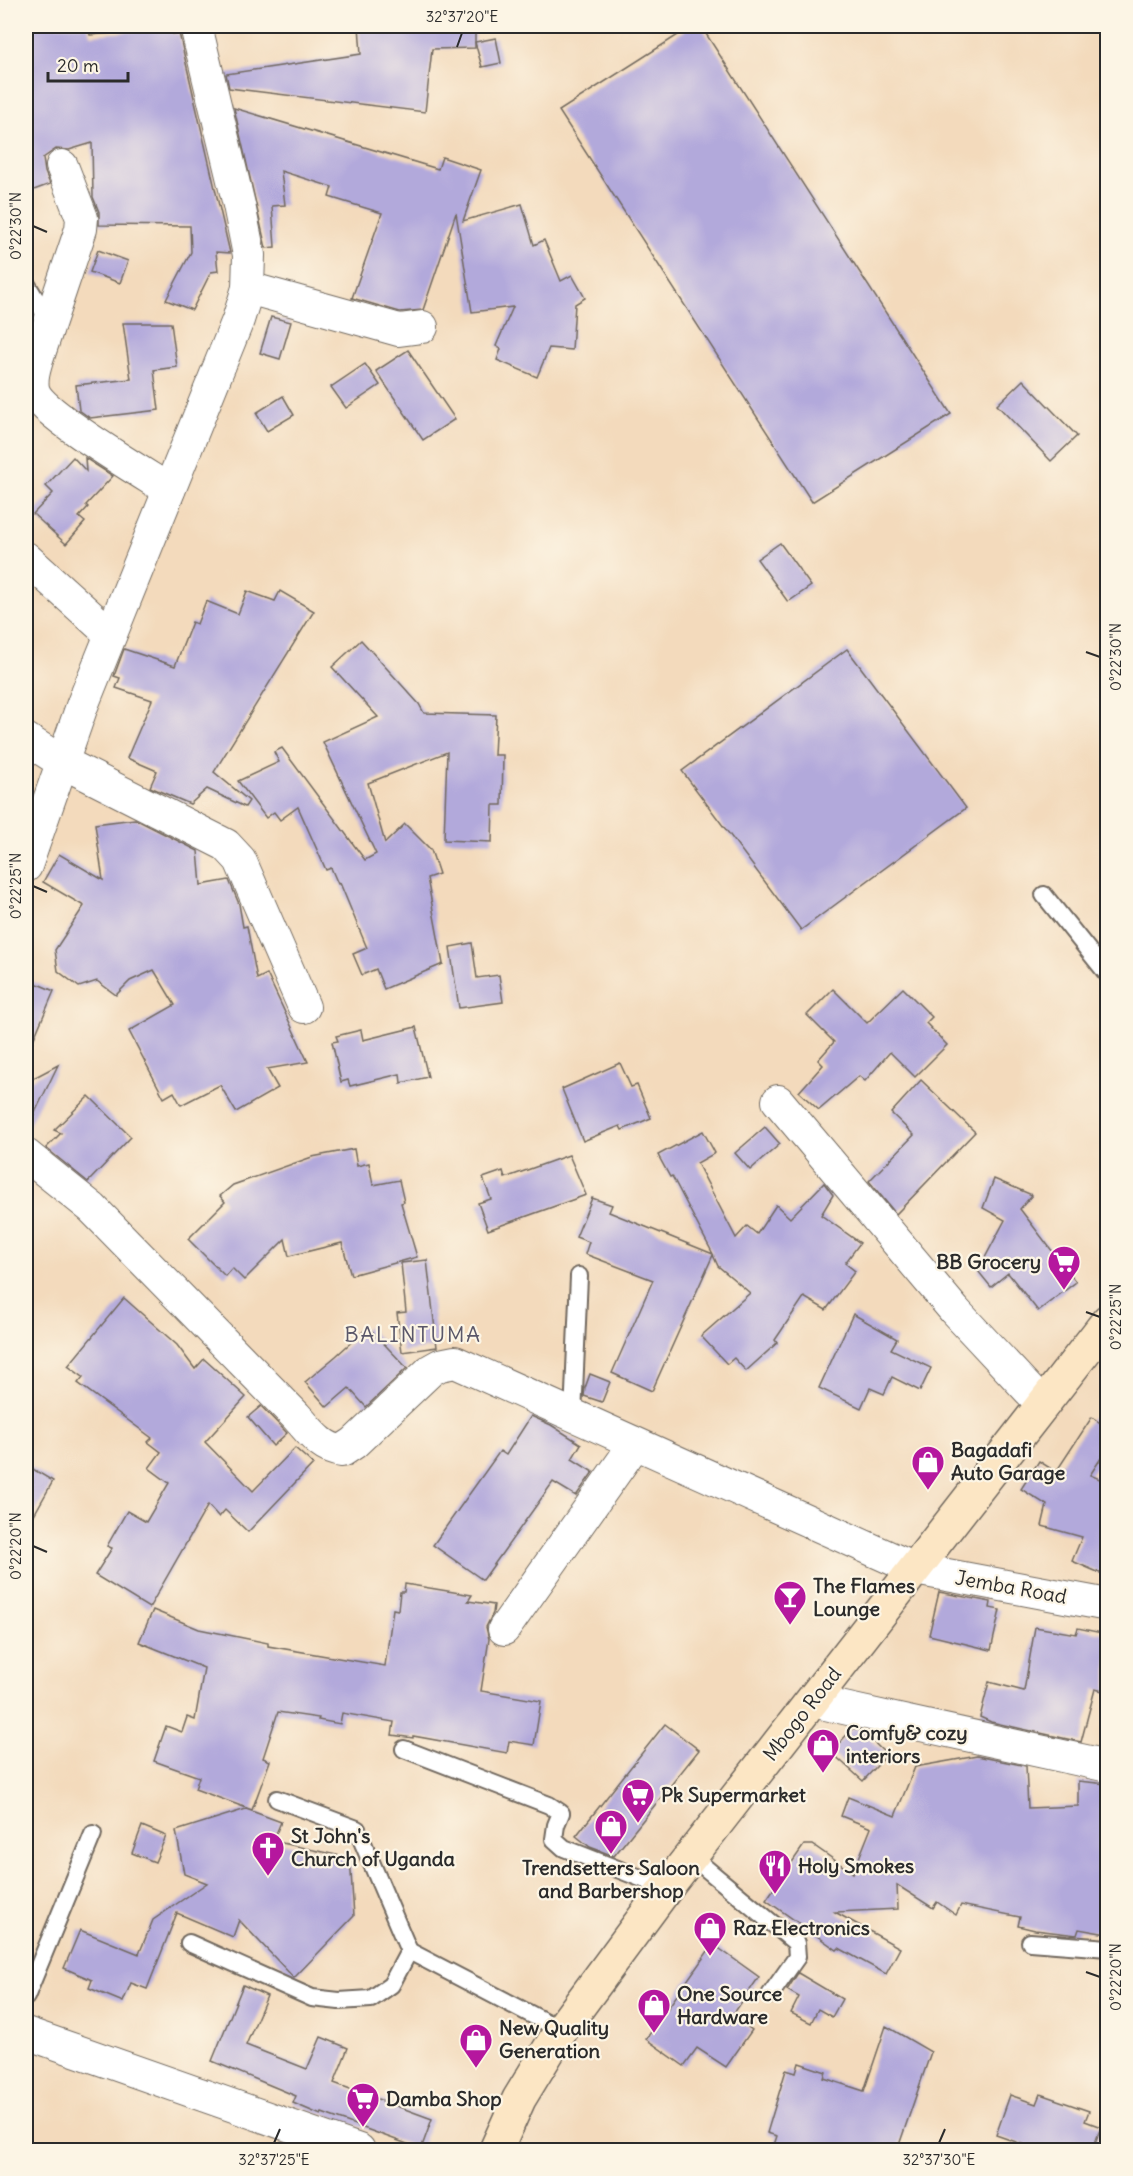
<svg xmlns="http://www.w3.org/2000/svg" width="1133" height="2176" font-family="Delius,sans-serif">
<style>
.building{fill:#b2a9db}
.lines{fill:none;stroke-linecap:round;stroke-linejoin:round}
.service-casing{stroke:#71685e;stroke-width:20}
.minor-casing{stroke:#71685e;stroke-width:34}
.secondary-casing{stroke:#71685e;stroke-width:36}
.service{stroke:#fff;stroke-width:16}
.minor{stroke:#fff;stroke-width:32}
.secondary{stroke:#fce6c4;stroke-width:33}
.ticks{fill:none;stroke:#2b2b2b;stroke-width:2}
.labels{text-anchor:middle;stroke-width:4.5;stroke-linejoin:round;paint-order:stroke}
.poi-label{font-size:20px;font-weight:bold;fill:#2b2b2b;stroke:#fcf5e5;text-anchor:start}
.street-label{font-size:20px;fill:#2b2b2b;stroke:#fcf5e5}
.quarter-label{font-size:22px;letter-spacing:1.5px;fill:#5a5769;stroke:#fcf5e5}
.neatline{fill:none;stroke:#2b2b2b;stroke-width:2}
.ticks-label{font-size:15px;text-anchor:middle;fill:#2b2b2b}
</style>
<rect width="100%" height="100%" fill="#fcf5e5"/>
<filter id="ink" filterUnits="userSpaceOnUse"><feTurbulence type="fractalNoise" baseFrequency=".0167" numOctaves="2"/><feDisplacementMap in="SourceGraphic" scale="12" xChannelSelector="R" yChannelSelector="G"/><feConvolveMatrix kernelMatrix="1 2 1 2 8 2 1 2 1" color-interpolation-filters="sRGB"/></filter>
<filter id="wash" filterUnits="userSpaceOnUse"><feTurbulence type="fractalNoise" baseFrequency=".008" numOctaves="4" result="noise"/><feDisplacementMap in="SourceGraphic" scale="24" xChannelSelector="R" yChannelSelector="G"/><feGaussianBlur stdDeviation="1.35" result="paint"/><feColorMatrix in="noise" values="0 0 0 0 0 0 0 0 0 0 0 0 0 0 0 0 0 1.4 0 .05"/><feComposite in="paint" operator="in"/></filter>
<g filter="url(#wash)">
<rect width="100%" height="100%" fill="#f3dabc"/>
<g id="blocks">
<!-- building -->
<g class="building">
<path d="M26 26H88L90 35 140 31V26H172L173 34 179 33 230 253 216 252 218 271 211 272 192 310 166 300 191 252 190 226 99 225V212L93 197 92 143 69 150 56 149 43 158 45 172 50 184 26 193Z"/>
<path d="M359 26H475V48L432 49 425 112 229 88 226 74 361 54Z"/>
<path d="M692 26H701L951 414 812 502 559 111Z"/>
<path d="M496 38 501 63 482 67 475 42Z"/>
<path d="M234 108 438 169 442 157 481 170 463 221 522 204 534 245 544 240 561 281 572 275 585 298 575 304 572 350 549 348 537 377 497 360 501 349 496 346 513 307 472 312 456 213 423 310 400 312 352 298 382 213 329 197 332 187 281 171 285 205 272 206 275 247 266 248Z"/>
<path d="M98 250 128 261 120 283 90 272Z"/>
<path d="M271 317 291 322 280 359 260 353Z"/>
<path d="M123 323H171L177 367 154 370 159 410 90 418 79 410 76 385 131 379Z"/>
<path d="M408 350 455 419 423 440 376 371Z"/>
<path d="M365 364 380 385 346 408 331 387Z"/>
<path d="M1023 380 1077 436 1051 461 997 405Z"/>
<path d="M283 396 294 415 267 431 256 413Z"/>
<path d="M73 457 86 471 85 458 113 476 86 505 88 507 79 517 85 522 66 544 33 514 53 493 46 486Z"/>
<path d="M780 543 811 586 788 602 757 559Z"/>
<path d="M247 591 275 601 280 591 314 611 214 772 249 801 245 807 207 789 190 804 150 787 157 771 127 758 152 700 116 688 120 678 114 676 124 649 175 666 192 622 197 624 206 601 238 614Z"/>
<path d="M361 640 419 704 424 713 496 715 494 755H503L502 805H493L492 842 444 840 447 752 368 783 385 843 405 824 431 850 439 874 427 878 443 964 384 989 376 969 362 975 353 954 367 948 340 883 338 884 331 868 326 870 298 807 280 820 274 812 266 818 238 781 279 762 274 752 282 748 365 860 376 854 323 742 378 717 332 667Z"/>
<path d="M847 649 966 808 801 930 682 771Z"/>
<path d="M135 819 198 851 201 885 229 880 239 904 243 927 247 926 257 979 267 974 308 1062 267 1069 278 1088 236 1112 220 1085 181 1105 174 1092 164 1098 129 1031 175 1005 154 970 130 981 116 995 97 981 79 987 58 971 55 950 84 906 43 882 59 854 103 880 95 824Z"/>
<path d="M472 943 477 978 499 975 503 1002 459 1008 450 947Z"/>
<path d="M26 979 54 991 26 1057Z"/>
<path d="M903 988 932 1017 926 1023 947 1045 915 1077 890 1052 865 1081 859 1076 819 1110 799 1092 823 1065 818 1060 834 1042 807 1015 833 989 867 1023Z"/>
<path d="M416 1027 428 1077 401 1083 400 1074 350 1086 348 1080 341 1082 332 1042 338 1041 336 1036 361 1030 363 1040Z"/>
<path d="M620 1063 631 1087 637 1085 651 1118 622 1130 620 1126 583 1141 562 1089Z"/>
<path d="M58 1065 26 1131V1082Z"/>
<path d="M921 1080 975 1132 896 1214 869 1181 914 1135 891 1113Z"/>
<path d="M89 1096 131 1137 88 1182 46 1148 61 1133 54 1130Z"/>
<path d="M765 1127 780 1144 750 1170 735 1153Z"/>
<path d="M703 1131 715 1153 697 1163 736 1238 747 1226 757 1234 776 1205 790 1218 824 1183 833 1195 821 1215 860 1243 845 1263 855 1271 826 1310 804 1297 775 1340 777 1343 746 1371 734 1358 727 1364 701 1336 750 1293 718 1266 713 1255 652 1391 612 1373 653 1280 585 1254 589 1242 576 1237 592 1198 612 1205 609 1212 713 1254 672 1176 670 1177 658 1155Z"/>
<path d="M354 1149 357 1166 369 1163 373 1185 399 1180 404 1202 401 1203 417 1257 351 1275 342 1243 289 1256 285 1239 244 1280 232 1268 225 1276 188 1239 225 1202 220 1196 233 1185 312 1157Z"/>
<path d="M569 1155 586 1195 488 1230 478 1203 491 1199 483 1178 503 1171 505 1178Z"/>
<path d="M994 1179 1032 1195 1020 1209 1076 1282 1038 1311 1008 1273 991 1287 978 1271 1005 1220 983 1208Z"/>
<path d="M427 1260 437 1347 402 1352 397 1313 406 1312 401 1263Z"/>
<path d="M124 1298 177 1345 195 1369 204 1359 246 1397 205 1442 253 1491 295 1448 313 1464 248 1532 225 1510 219 1517 208 1505 149 1608 95 1575 112 1548 107 1546 127 1511 146 1522 169 1483 149 1468 161 1452 148 1442 152 1438 78 1383 83 1377 68 1366Z"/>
<path d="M853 1314 897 1339 891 1349 931 1368 920 1391 892 1377 884 1394 870 1388 861 1408 819 1388Z"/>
<path d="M368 1327 407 1368 366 1407 349 1388 327 1407 305 1382 336 1356Z"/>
<path d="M590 1374 610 1382 602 1402 584 1396 585 1388Z"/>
<path d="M261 1406 287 1433 273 1446 248 1417Z"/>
<path d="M531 1416 551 1425 581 1444 572 1459 593 1472 576 1496 553 1482 483 1580 433 1545 500 1451 506 1455Z"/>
<path d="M1092 1417 1107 1428V1449L1090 1475 1107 1482V1576L1072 1561 1082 1537 1042 1526 1047 1505 1021 1489 1039 1461 1056 1472Z"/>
<path d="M26 1465 53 1481 26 1529Z"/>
<path d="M405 1584 472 1595 468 1601 494 1605 493 1613 486 1627 489 1639 481 1691 541 1701 534 1745 509 1741 507 1753 413 1736V1738L392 1735 394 1722 342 1713 340 1724 318 1720 319 1718 278 1712 263 1758 270 1761 252 1810 195 1789 199 1777 154 1761 166 1726 182 1732 187 1717 195 1720 204 1668 139 1642 153 1610 199 1629 268 1643V1646L385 1666 393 1609 398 1610 400 1592H404Z"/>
<path d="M939 1592 991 1602 990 1608 1000 1610 991 1650 929 1635Z"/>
<path d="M1035 1627 1076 1634 1078 1628 1107 1634V1692L1095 1689 1081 1742 991 1722 980 1717 989 1682 1024 1691Z"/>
<path d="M665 1724 699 1750 614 1856 590 1847 576 1836Z"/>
<path d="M853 1728 861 1730 887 1755 863 1781 831 1752Z"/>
<path d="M977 1756 1026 1766 1028 1808 1078 1806V1781L1107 1784V1934L1079 1929 1077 1935 1035 1930 1018 1926 1020 1917 961 1905 956 1915 937 1902 933 1908 897 1885 898 1909 835 1912 900 1948 886 1974 839 1948 837 1950 766 1900 804 1845H813L853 1873 871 1828 841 1816 848 1797 895 1816 915 1767Z"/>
<path d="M246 1809 281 1822 273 1841 350 1858 354 1916 294 1978 239 1920 233 1937 177 1913 147 1989 131 1983 123 2002 89 1988 92 1980 64 1968 80 1930 139 1954 153 1920 207 1883 184 1874 176 1831Z"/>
<path d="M142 1826 166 1836 155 1862 132 1853Z"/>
<path d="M713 1944 759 1977 732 2016 752 2030 726 2067 697 2048 684 2066 646 2039Z"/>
<path d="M798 1973 842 1999 832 2017 818 2009 811 2023 791 2013 799 1997 787 1990Z"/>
<path d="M243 1985 267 1996 246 2045 307 2069 321 2037 348 2048 334 2083 432 2119 421 2149 322 2113 321 2115 293 2103 296 2096 212 2061Z"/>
<path d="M886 2026 931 2052 897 2151H772L777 2136 767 2133 786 2070 796 2073 799 2063 826 2072 824 2078 864 2091Z"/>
<path d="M1040 2094 1089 2111 1085 2121 1101 2127 1092 2151H1042L996 2135 1010 2095 1036 2104Z"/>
</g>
</g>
</g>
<g filter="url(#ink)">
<use href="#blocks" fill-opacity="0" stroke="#71685e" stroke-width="1.5"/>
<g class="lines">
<!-- service casing -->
<g class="service-casing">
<g id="service">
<path d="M26 283 49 321"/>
<path d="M1044 895 1108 975"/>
<path d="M573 1416 579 1276"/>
<path d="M404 1749 549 1805 561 1813 556 1825 554 1839 564 1848 666 1888"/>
<path d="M277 1799 357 1829 409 1951"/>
<path d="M691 1856 796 1943 797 1957 770 1995"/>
<path d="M1030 1942 1108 1948"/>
<path d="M189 1943 312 1998 339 2001 371 1999 391 1985 409 1951 561 2030"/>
<path d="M26 1997 93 1834"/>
</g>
</g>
<!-- minor casing -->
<g class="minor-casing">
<g id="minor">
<path d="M62 166 82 218 81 229 37 360C34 371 30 381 34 392 43 414 144 474 169 490"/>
<path d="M248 288 399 330 422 327"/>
<path d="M26 558 110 634"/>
<path d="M26 739 62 762 226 845 240 860 304 1007"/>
<path d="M26 866 82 706 238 320 248 288 249 255 239 205 196 26"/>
<path d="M778 1101 955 1311 1043 1405"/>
<path d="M26 1155 92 1208 296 1416C310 1431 321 1449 342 1451L354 1443 431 1370 440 1365 455 1362 915 1569 1108 1605"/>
<path d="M504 1629 635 1444"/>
<path d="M812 1701 1108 1766"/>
<path d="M26 2033 359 2150"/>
</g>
</g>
<!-- secondary casing -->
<g class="secondary-casing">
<path id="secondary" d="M496 2150 519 2099 561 2030 666 1888 1108 1321"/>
</g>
<!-- service -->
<use href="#service" class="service"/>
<!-- minor -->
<use href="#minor" class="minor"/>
<!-- secondary -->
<use href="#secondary" class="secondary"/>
</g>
</g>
<!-- ticks -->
<path class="ticks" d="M457 47 462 33M33 226 47 232M1086 652 1100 657M33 886 47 892M1086 1312 1100 1317M33 1546 47 1552M1086 1972 1100 1977M274 2143 280 2129M939 2143 945 2129"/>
<!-- icons -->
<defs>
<g id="supermarket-pin" transform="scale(1.725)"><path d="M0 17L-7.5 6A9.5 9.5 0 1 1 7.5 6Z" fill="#b5179e" stroke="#fcf5e5"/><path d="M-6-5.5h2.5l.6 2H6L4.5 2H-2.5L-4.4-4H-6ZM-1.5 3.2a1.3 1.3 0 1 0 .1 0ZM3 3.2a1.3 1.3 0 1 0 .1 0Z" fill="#fff"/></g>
<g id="shop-pin" transform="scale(1.725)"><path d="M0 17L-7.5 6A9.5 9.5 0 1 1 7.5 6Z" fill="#b5179e" stroke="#fcf5e5"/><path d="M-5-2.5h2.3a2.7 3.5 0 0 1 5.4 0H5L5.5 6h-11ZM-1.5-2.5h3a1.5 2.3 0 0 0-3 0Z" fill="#fff"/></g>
<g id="bar-pin" transform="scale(1.725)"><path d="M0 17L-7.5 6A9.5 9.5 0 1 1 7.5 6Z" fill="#b5179e" stroke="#fcf5e5"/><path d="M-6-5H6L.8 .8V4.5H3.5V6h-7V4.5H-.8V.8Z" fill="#fff"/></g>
<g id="church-pin" transform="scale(1.725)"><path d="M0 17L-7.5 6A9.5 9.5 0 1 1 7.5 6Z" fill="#b5179e" stroke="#fcf5e5"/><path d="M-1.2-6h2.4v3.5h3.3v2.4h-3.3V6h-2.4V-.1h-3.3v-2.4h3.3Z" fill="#fff"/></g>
<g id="restaurant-pin" transform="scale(1.725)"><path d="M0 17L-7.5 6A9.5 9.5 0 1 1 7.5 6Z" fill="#b5179e" stroke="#fcf5e5"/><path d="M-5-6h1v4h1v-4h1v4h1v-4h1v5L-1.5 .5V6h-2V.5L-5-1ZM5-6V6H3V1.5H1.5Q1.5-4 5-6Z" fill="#fff"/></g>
</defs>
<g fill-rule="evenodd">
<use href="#supermarket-pin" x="1064" y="1262"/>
<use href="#shop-pin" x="928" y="1462"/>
<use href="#bar-pin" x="790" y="1597"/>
<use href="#shop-pin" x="823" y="1745"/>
<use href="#supermarket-pin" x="638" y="1795"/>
<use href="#shop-pin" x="611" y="1826"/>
<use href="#church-pin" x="268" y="1848"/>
<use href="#restaurant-pin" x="775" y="1866"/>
<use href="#shop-pin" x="710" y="1928"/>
<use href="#shop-pin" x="654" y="2005"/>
<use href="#shop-pin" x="476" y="2040"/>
<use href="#supermarket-pin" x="363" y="2099"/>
</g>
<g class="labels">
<!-- poi labels -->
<g class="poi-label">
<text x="1041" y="1269" text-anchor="end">BB Grocery</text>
<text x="951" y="1457">Bagadafi<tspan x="951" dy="23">Auto Garage</tspan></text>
<text x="813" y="1593">The Flames<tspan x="813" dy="23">Lounge</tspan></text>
<text x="846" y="1740">Comfy&amp; cozy<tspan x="846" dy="23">interiors</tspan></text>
<text x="661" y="1802">Pk Supermarket</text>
<text x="291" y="1843">St John's<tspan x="291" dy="23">Church of Uganda</tspan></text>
<text x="798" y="1873">Holy Smokes</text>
<text x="611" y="1875" text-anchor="middle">Trendsetters Saloon<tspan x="611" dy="23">and Barbershop</tspan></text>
<text x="733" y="1935">Raz Electronics</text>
<text x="677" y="2001">One Source<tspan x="677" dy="23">Hardware</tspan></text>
<text x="499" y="2035">New Quality<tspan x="499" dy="23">Generation</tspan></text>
<text x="386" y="2106">Damba Shop</text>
</g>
<!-- street labels -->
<g class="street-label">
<text transform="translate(1011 1587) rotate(10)" y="7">Jemba Road</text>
<text transform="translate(802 1714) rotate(-52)" y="7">Mbogo Road</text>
</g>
<!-- quarter labels -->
<g class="quarter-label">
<text x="413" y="1342">BALINTUMA</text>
</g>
</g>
<!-- margin -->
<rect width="1133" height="2176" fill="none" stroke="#fcf5e5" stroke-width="66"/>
<!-- scale -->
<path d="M48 72v9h80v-9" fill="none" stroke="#2b2b2b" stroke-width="3"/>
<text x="57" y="72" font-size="18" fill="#2b2b2b" stroke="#fcf5e5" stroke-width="4.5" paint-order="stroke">20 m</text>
<rect x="33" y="33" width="1067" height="2110" class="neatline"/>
<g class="ticks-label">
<text x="462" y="22">32°37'20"E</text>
<text transform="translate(16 226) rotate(-90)" y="5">0°22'30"N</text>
<text transform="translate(1116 657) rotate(-90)" y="5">0°22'30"N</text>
<text transform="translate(16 886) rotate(-90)" y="5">0°22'25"N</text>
<text transform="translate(1116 1317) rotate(-90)" y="5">0°22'25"N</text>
<text transform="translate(16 1546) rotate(-90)" y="5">0°22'20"N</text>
<text transform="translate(1116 1977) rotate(-90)" y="5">0°22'20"N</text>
<text x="274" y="2165">32°37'25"E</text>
<text x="939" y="2165">32°37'30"E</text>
</g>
</svg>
